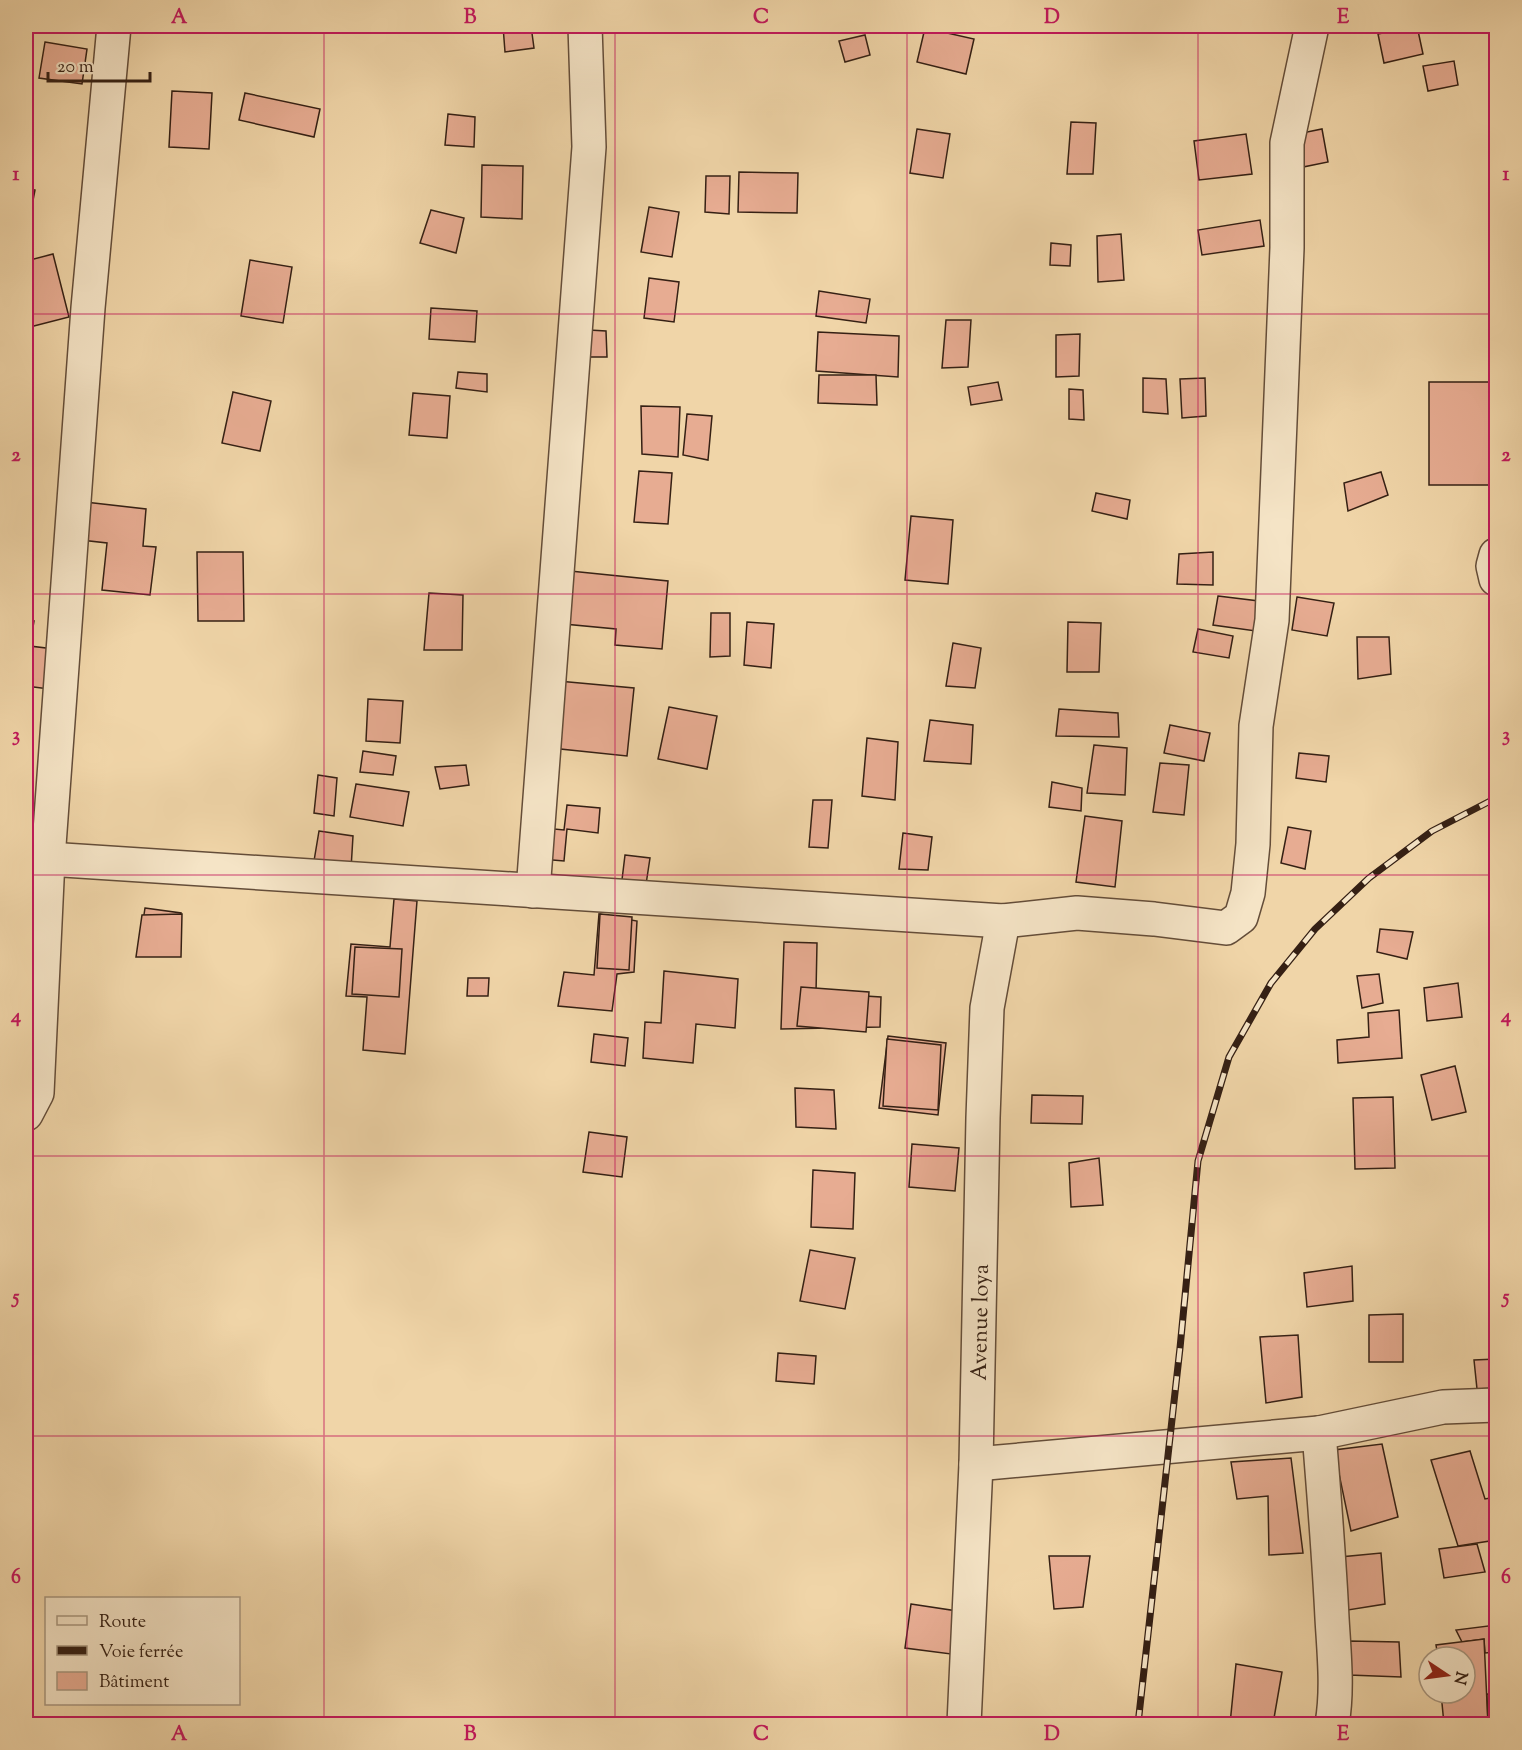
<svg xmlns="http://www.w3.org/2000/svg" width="1522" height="1750" font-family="'Sorts Mill Goudy',serif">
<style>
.building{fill:#e7ac92;stroke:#352014;stroke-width:1.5}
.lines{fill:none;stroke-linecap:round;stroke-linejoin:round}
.minor-casing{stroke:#644d39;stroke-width:36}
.minor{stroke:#f5e4c6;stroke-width:33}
.rail-casing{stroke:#352014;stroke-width:7}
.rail{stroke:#f5e4c6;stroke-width:4.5;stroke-dasharray:14;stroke-linecap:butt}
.grid{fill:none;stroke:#c2185b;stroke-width:1.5;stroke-opacity:0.55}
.labels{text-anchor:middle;stroke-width:5;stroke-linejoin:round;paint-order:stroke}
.street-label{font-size:22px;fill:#352014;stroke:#f5e4c6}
.neatline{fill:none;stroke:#c2185b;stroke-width:2}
.grid-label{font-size:20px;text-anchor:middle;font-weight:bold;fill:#c2185b}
</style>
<rect width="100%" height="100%" fill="#f0d5a8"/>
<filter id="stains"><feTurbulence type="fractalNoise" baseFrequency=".00333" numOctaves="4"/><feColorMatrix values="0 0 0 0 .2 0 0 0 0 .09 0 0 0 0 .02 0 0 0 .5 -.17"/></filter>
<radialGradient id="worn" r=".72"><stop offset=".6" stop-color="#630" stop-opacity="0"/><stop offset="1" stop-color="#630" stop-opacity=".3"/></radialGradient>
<!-- building -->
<g class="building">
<path d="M503 26H531L534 48 505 52Z"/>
<path d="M1417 26 1423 54 1384 63 1378 34Z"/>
<path d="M925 28 974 39 966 74 917 62Z"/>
<path d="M865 35 870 55 845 62 839 41Z"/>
<path d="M45 42 87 49 82 84 39 78Z"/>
<path d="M1454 61 1458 85 1428 91 1423 66Z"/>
<path d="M172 91 212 93 209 149 169 147Z"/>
<path d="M245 93 320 109 314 137 239 120Z"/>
<path d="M448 114 475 117 474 147 445 145Z"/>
<path d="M1071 122 1096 123 1093 174H1067Z"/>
<path d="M917 129 950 134 943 178 910 173Z"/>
<path d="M1322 129 1328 162 1303 167 1297 134Z"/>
<path d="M1246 134 1252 174 1199 180 1194 141Z"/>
<path d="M482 165 523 166 522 219 481 217Z"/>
<path d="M739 172 798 173 797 213 738 212Z"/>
<path d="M706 176H730L729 214 705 212Z"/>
<path d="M26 188 35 190 29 221 26 220Z"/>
<path d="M649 207 679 212 672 257 641 252Z"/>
<path d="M431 210 464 218 456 253 420 243Z"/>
<path d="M1260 220 1264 246 1202 255 1198 230Z"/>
<path d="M1121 234 1124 280 1098 282 1097 236Z"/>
<path d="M1051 243 1071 245 1070 266 1050 265Z"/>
<path d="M53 254 69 317 26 328V309L30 308 26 291V261Z"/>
<path d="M250 260 292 267 283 323 241 316Z"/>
<path d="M649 278 679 282 674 322 644 318Z"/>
<path d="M819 291 870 299 866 323 816 316Z"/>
<path d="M431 308 477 311 475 342 429 339Z"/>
<path d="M946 320H971L968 367 942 368Z"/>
<path d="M589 330 606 331 607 357H589Z"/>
<path d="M818 332 899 336 898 377 816 371Z"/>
<path d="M1080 334 1079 376 1056 377V335Z"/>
<path d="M458 372 487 374V392L456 388Z"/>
<path d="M819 375H876L877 405 818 403Z"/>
<path d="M1143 378 1166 379 1168 414 1143 412Z"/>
<path d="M1205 378 1206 416 1182 418 1180 379Z"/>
<path d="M998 382 1002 400 971 405 968 387Z"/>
<rect x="1429" y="382" width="67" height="103"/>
<path d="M1069 389 1083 390 1084 420 1069 419Z"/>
<path d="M233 392 271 401 260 451 222 443Z"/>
<path d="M413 393 450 396 447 438 409 435Z"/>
<path d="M641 406 680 407 678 457 642 454Z"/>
<path d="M687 414 712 416 708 460 683 455Z"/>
<path d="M639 471 672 473 668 524 634 522Z"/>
<path d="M1381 472 1388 495 1348 511 1344 483Z"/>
<path d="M1096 493 1130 500 1127 519 1092 511Z"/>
<path d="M85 502 146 509 143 546 156 547 150 595 102 590 107 543 81 540Z"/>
<path d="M911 516 953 520 948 584 905 580Z"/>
<path d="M197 552H243L244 621H198Z"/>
<path d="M1213 552V585L1177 584 1179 554Z"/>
<path d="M570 571 668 581 662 649 615 645 616 629 564 624Z"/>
<path d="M429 593 463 595 462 650H424Z"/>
<path d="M1218 596 1267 602 1263 632 1213 625Z"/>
<path d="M1297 597 1334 603 1327 636 1292 630Z"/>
<path d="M711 613H730V656L710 657Z"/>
<path d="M26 620 34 621 30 646 54 649 49 689 26 686Z"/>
<path d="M747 622 774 624 771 668 744 665Z"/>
<path d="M1068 622 1101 623 1099 672H1067Z"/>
<path d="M1198 629 1233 636 1229 658 1193 652Z"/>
<path d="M1357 637H1389L1391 674 1358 679Z"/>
<path d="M953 643 981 648 975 688 946 686Z"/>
<path d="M558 681 634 688 627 756 551 748Z"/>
<path d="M368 699 403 701 400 743 366 741Z"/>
<path d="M669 707 717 716 707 769 658 759Z"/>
<path d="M1059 709 1118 713 1119 737 1056 736Z"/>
<path d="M930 720 973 725 971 764 924 761Z"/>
<path d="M1170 725 1210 733 1204 761 1164 753Z"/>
<path d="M867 738 898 742 895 800 862 796Z"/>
<path d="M26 744 32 745 28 783H26Z"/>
<path d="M1094 745 1127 748 1125 795 1087 793Z"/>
<path d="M363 751 396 756 393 775 360 772Z"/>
<path d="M1299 753 1329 756 1326 782 1296 778Z"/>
<path d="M1160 763 1189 765 1184 815 1153 812Z"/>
<path d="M466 765 469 785 440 789 435 767Z"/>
<path d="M318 775 337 778 334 816 314 813Z"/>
<path d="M1052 782 1082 788 1081 811 1049 807Z"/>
<path d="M356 784 409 792 403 826 350 817Z"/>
<path d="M813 800H832L828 848 809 847Z"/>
<path d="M567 805 600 808 598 833 567 829 564 861 541 859 544 828 564 830Z"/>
<path d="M1085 816 1122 821 1115 887 1076 882Z"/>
<path d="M1288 827 1311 831 1305 869 1281 863Z"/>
<path d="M319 831 353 836 351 869 313 867Z"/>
<path d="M903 833 932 837 928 870 899 869Z"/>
<path d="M625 855 650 858 645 891 621 888Z"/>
<path d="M394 899 417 901 405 1054 363 1050 367 997 346 996 351 944 390 947Z"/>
<path d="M145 908 181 913 174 953 139 948Z"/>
<path d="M182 914 181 957H136L142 915Z"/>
<path d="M599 914 637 921 634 972 617 974 612 1011 558 1006 564 972 594 975Z"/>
<path d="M600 914 632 917 629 970 597 968Z"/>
<path d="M1380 929 1413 932 1407 959 1377 952Z"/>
<path d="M784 942 817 943 816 993 881 997 880 1027 781 1029Z"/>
<path d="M355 947 402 949 399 997 352 994Z"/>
<path d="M664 971 738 979 735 1028 696 1024 693 1063 643 1058 645 1022 661 1023Z"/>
<path d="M1379 974 1383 1003 1362 1008 1357 976Z"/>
<path d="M468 978H489L488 996H467Z"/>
<path d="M1458 983 1462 1017 1427 1021 1424 988Z"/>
<path d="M801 987 869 992 866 1032 797 1026Z"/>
<path d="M1399 1010 1402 1058 1338 1063 1337 1040 1369 1037 1368 1013Z"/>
<path d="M594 1034 628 1038 625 1066 591 1062Z"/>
<path d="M888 1036 946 1043 938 1115 879 1108Z"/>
<path d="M887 1039 941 1045 938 1110 883 1106Z"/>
<path d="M1455 1066 1466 1112 1432 1120 1421 1075Z"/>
<path d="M795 1088 834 1090 836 1129 796 1127Z"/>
<path d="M1032 1095 1083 1096 1082 1124 1031 1123Z"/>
<path d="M1393 1097 1395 1168 1355 1169 1353 1098Z"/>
<path d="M589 1132 627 1137 622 1177 583 1172Z"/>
<path d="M912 1144 959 1148 955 1191 909 1187Z"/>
<path d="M1099 1158 1103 1205 1071 1207 1069 1163Z"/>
<path d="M813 1170 855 1173 853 1229 811 1227Z"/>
<path d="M810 1250 855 1258 845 1309 800 1301Z"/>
<path d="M1352 1266 1353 1301 1307 1307 1304 1273Z"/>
<path d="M1403 1314V1362H1369V1315Z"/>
<path d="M1298 1335 1302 1397 1266 1403 1260 1337Z"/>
<path d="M778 1353 816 1356 814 1384 776 1381Z"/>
<path d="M1496 1359V1388L1477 1389 1474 1360Z"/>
<path d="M1382 1444 1398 1517 1351 1531 1334 1450Z"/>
<path d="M1470 1451 1485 1499 1496 1497V1540L1458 1546 1431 1460Z"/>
<path d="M1291 1458 1303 1553 1269 1555 1268 1496 1237 1499 1231 1462Z"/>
<path d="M1477 1544 1485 1572 1444 1578 1439 1549Z"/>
<path d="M1381 1553 1385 1604 1348 1610 1340 1557Z"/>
<path d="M1049 1556H1090L1083 1607 1054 1609Z"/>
<path d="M911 1604 957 1611 951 1654 905 1648Z"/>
<path d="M1496 1625V1652L1485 1653 1484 1639 1462 1642 1456 1630Z"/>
<path d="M1484 1639 1488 1724H1444L1441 1693H1465V1657H1438L1436 1645Z"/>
<path d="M1349 1641 1399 1642 1401 1677 1349 1675Z"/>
<path d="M1236 1664 1282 1672 1273 1724H1230Z"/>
<path d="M1487 1694 1496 1695V1724H1488Z"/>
</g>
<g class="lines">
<!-- minor casing -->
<g class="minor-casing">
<g id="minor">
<path d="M1496 555 1493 566 1496 579"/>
<path d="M26 856 48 859 1003 921 1077 913 1154 919 1226 928 1241 917 1248 893 1253 844 1256 726 1272 620 1287 248V143L1312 26"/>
<path d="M533 891 589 147 585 26"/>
<path d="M26 1114 37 1093 48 859 88 308 114 26"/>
<path d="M1319 1433C1324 1494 1329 1556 1332 1618 1334 1653 1338 1690 1332 1724"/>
<path d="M976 1464 1319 1433 1443 1407 1496 1405"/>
<path id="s1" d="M964 1724 976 1464 983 1118 987 1008 1003 921"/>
</g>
</g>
<!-- minor -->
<use href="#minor" class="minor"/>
<!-- rail casing -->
<g class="rail-casing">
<path id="rail" d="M1138 1724 1180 1348 1198 1161 1229 1057 1271 983 1315 929 1369 878 1432 831 1496 798"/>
</g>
<!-- rail -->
<use href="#rail" class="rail"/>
</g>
<!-- grid -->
<path class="grid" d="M324 26V1724M615 26V1724M907 26V1724M1198 26V1724M26 314H1496M26 594H1496M26 875H1496M26 1156H1496M26 1436H1496"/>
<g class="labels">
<!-- street labels -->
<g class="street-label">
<text dy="8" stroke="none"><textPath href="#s1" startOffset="402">Avenue loya</textPath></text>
</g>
</g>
<!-- margin -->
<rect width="1522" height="1750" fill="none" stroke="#f0d5a8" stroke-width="66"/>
<!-- legend -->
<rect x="45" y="1597" width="195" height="108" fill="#f5e4c6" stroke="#a8967f" stroke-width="1.5"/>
<rect x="57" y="1616" width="30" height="9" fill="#f5e4c6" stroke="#a8967f" stroke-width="1.5"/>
<text x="99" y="1627" font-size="18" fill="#352014">Route</text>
<rect x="57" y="1646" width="30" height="9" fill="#352014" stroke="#a8967f" stroke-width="1.5"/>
<text x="99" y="1657" font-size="18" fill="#352014">Voie ferrée</text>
<rect x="57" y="1672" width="30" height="18" fill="#e7ac92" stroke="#a8967f" stroke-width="1.5"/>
<text x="99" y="1687" font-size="18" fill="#352014">Bâtiment</text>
<!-- north arrow -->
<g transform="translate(1447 1675) rotate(103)"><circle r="28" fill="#f5e4c6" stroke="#a8967f" stroke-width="1.5"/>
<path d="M0-4.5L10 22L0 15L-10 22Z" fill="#8f2418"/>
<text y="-9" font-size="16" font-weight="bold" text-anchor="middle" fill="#352014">N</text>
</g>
<!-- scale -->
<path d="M48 72v9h102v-9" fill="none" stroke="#352014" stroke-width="3"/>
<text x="57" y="72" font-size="18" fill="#352014" stroke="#f5e4c6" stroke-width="4.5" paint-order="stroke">20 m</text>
<rect x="33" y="33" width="1456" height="1684" class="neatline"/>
<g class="grid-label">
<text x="179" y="23">A</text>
<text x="470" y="23">B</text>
<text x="761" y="23">C</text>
<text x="1052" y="23">D</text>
<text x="1343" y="23">E</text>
<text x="16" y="180">1</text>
<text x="1506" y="180">1</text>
<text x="16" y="461">2</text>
<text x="1506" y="461">2</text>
<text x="16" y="741">3</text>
<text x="1506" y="741">3</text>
<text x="16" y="1022">4</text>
<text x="1506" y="1022">4</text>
<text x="16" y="1303">5</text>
<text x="1506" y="1303">5</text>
<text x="16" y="1583">6</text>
<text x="1506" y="1583">6</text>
<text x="179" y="1740">A</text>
<text x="470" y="1740">B</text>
<text x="761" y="1740">C</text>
<text x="1052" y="1740">D</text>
<text x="1343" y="1740">E</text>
</g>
<rect width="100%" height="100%" filter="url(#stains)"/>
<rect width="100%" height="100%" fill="url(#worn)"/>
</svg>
